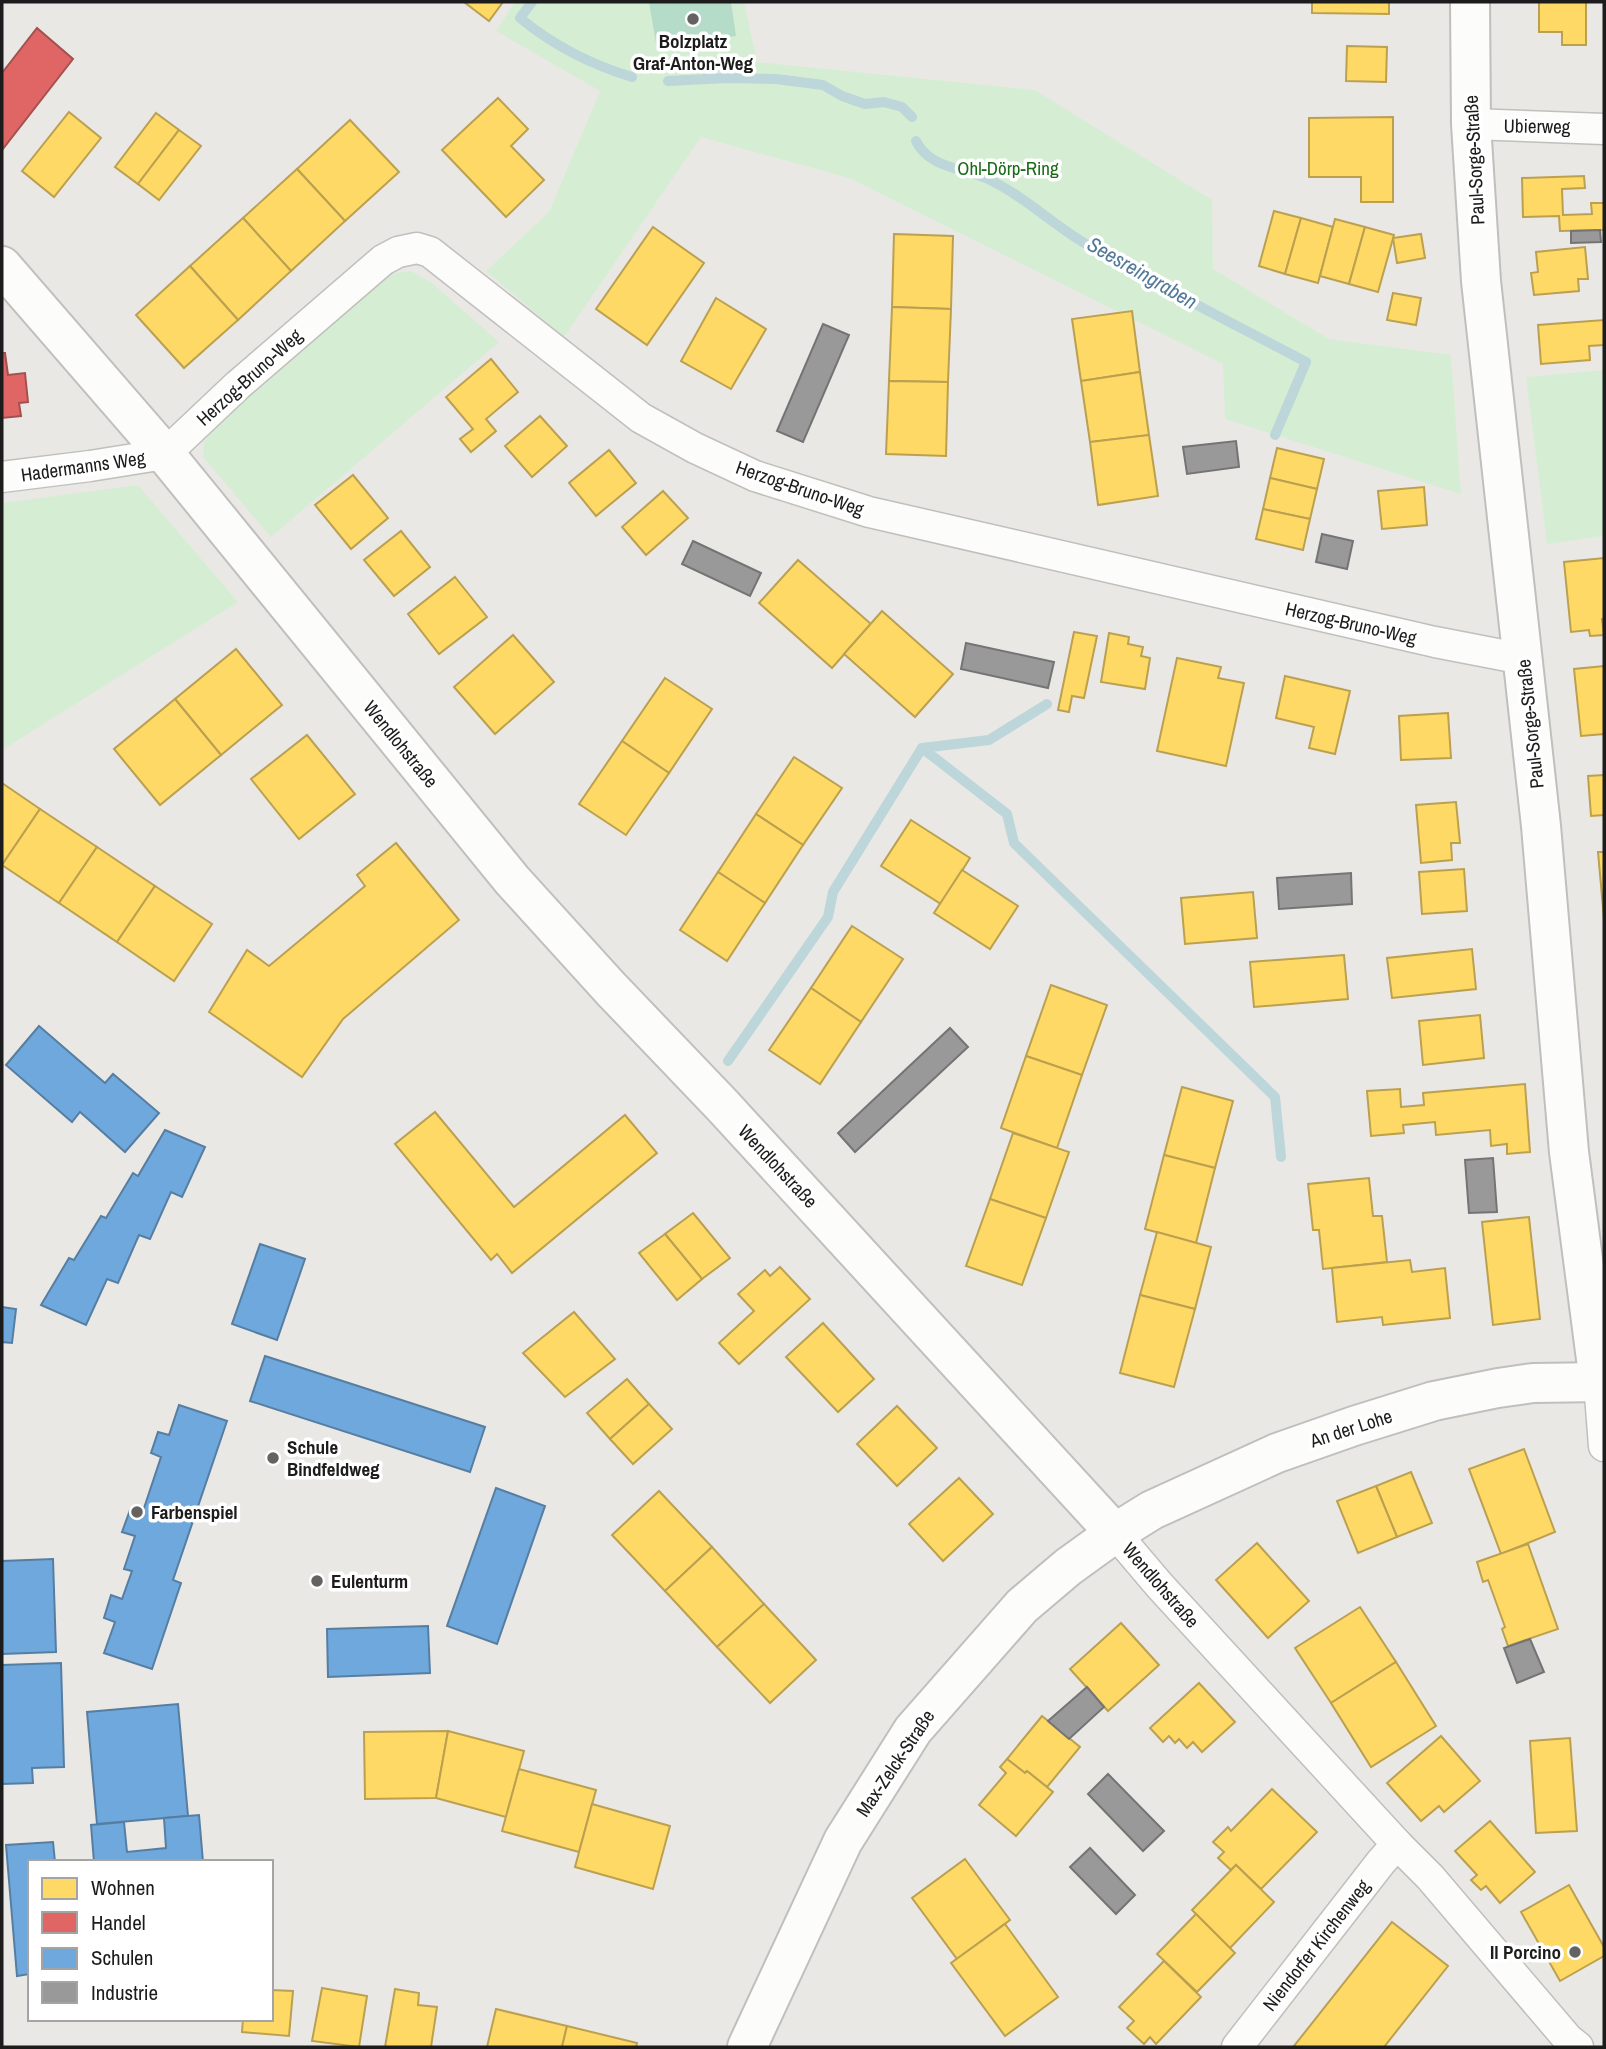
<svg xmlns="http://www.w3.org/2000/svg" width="1606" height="2049" font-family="'Archivo Narrow',sans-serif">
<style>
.park{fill:#d5eed3}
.pitch{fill:#b5dcc8}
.homes{fill:#ffd966;stroke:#bba050;stroke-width:2}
.shops{fill:#e06666;stroke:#a55050;stroke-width:2}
.schools{fill:#6fa8dc;stroke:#567ea2;stroke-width:2}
.industry{fill:#999;stroke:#747474;stroke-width:2}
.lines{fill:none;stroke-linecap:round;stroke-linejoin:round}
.stream{stroke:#bcd6d9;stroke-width:10}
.minor-casing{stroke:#c0bfbd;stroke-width:33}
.tertiary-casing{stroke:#c0bfbd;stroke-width:42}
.minor{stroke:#fcfcfb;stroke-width:30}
.tertiary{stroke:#fcfcfb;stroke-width:38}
.poi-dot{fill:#646362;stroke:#fff;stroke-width:2.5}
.labels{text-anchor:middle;stroke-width:7;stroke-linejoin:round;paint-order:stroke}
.poi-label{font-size:19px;font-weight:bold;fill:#1c1c1c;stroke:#fff;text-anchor:start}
.street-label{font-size:19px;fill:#1c1c1c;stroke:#fff}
.park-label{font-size:19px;fill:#196b18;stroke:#fff}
.water-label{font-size:21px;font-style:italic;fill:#527a98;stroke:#fff}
</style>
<rect width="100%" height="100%" fill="#eae8e5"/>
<!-- park -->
<g class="park">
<path d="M515 2H744L757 62 1035 90 1212 200 1213 269 1329 339 1451 355 1461 494 1225 419 1223 364 849 178 701 137 564 337 486 271 549 212 600 91 496 31Z"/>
<path d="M411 271 432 283 499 342 271 537 203 457 204 442 222 417 382 275Z"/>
<path d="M1604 370V536L1547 544 1526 377Z"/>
<path d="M138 485 238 602 2 750V503Z"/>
</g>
<!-- pitch -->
<path class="pitch" d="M649 2H731L736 36 657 49Z"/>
<!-- homes -->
<g class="homes">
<path d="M464 2H503L489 21Z"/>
<path d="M1312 2H1389V14L1312 13Z"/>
<path d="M1539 2H1586V45H1562V32H1539Z"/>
<path d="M1347 46 1387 47 1386 82 1346 81Z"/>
<path d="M498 98 528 129 511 146 544 180 506 217 442 150Z"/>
<path d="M69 112 101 138 54 197 22 171Z"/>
<path d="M156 113 179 130 138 184 115 167Z"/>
<path d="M1393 117V202H1361V177H1309V118Z"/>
<path d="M350 120 399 172 345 221 297 169Z"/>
<path d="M179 130 201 146 159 200 138 184Z"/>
<path d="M297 169 345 221 291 271 243 218Z"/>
<path d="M1584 176 1585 188 1562 189 1563 215 1592 214 1591 203H1604V230L1560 231 1559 216 1523 217 1522 178Z"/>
<path d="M1274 211 1301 218 1285 274 1259 266Z"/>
<path d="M243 218 291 271 238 320 190 266Z"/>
<path d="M1301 218 1333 227 1318 283 1285 274Z"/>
<path d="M1335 219 1365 227 1349 284 1320 276Z"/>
<path d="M653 227 704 263 647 345 596 309Z"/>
<path d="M1365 227 1394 235 1378 292 1349 284Z"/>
<path d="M894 234 953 236 951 309 892 307Z"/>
<path d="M1421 234 1425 258 1397 263 1393 238Z"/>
<path d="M1585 247 1588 279H1578L1579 291 1534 295 1531 273 1538 272 1536 252Z"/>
<path d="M190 266 238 320 184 368 136 315Z"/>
<path d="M1393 293 1421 298 1416 325 1387 320Z"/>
<path d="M716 298 766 329 731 389 681 361Z"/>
<path d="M892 307 951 309 948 382 889 381Z"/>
<path d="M1132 311 1140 372 1081 381 1072 319Z"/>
<path d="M1604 320V345L1589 346 1590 360 1541 364 1538 325Z"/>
<path d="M491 359 518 392 486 419 496 431 471 452 460 439 473 429 446 397Z"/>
<path d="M1140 372 1149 435 1090 442 1081 381Z"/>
<path d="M889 381 948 382 946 456 886 454Z"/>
<path d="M540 416 567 446 532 477 505 446Z"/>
<path d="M1149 435 1158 496 1098 505 1090 442Z"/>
<path d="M1277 448 1324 459 1317 489 1270 478Z"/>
<path d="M609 450 636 483 596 516 569 483Z"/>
<path d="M353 475 388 518 351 549 315 505Z"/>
<path d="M1270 478 1317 489 1310 519 1263 509Z"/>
<path d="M1424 487 1427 525 1382 529 1378 491Z"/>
<path d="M663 491 688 518 646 555 622 527Z"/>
<path d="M1263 509 1310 519 1303 550 1256 539Z"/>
<path d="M401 531 430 567 394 596 364 560Z"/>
<path d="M1604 558V619H1602L1604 635 1590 636 1589 630 1571 632 1564 562Z"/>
<path d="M798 560 871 624 832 668 759 603Z"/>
<path d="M455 577 487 617 439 654 408 614Z"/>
<path d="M882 611 953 674 915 717 844 654Z"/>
<path d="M1074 632 1097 636 1084 698 1072 696 1069 712 1058 710Z"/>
<path d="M1109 633 1129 637 1128 644 1143 647 1141 656 1150 658 1145 689 1101 682Z"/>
<path d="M513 635 554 682 495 734 454 687Z"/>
<path d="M236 649 282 705 221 755 175 699Z"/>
<path d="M1177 658 1221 667 1218 678 1244 683 1226 766 1157 751Z"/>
<path d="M1604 666V734L1581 736 1574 669Z"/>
<path d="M1285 676 1350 691 1335 754 1309 748 1314 727 1276 718Z"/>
<path d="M665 678 712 709 669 773 622 741Z"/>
<path d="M175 699 221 755 160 805 114 749Z"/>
<path d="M1448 713 1451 758 1401 760 1399 716Z"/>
<path d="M307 735 355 794 299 839 251 779Z"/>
<path d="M622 741 669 773 626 835 579 804Z"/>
<path d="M794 757 842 788 803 845 756 814Z"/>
<path d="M1604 775V815L1591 816 1588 776Z"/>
<path d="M2 783 40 809 2 865Z"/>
<path d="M1456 802 1460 843H1451L1452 860 1421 863 1416 805Z"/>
<path d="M40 809 97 847 59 903 2 865Z"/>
<path d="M756 814 803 845 765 903 718 872Z"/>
<path d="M911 820 970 858 941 904 881 866Z"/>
<path d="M396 843 459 920 343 1019 302 1077 209 1012 247 950 269 966 365 886 357 875Z"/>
<path d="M97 847 155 886 117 942 59 903Z"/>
<path d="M1598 852H1604V919Z"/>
<path d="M1464 869 1467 911 1422 914 1419 872Z"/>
<path d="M962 870 1018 906 990 949 934 913Z"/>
<path d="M718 872 765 903 727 961 680 930Z"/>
<path d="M155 886 212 924 174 981 117 942Z"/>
<path d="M1253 892 1257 938 1185 944 1181 898Z"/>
<path d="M852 926 903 959 861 1022 811 988Z"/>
<path d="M1472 949 1476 989 1392 998 1387 958Z"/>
<path d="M1344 955 1348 999 1254 1007 1250 962Z"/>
<path d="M1051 985 1107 1005 1082 1075 1026 1056Z"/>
<path d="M811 988 861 1022 820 1084 769 1050Z"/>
<path d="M1480 1015 1484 1058 1423 1065 1419 1021Z"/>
<path d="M1026 1056 1082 1075 1057 1148 1001 1128Z"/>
<path d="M1525 1084 1530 1152 1507 1154V1144L1491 1146 1490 1130 1436 1135 1435 1122 1403 1125 1404 1133 1371 1136 1367 1091 1400 1089 1401 1107 1424 1105 1423 1093Z"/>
<path d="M1182 1087 1233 1101 1215 1168 1164 1155Z"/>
<path d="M435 1112 514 1207 625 1115 657 1153 512 1273 497 1254 491 1260 395 1144Z"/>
<path d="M1013 1133 1069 1152 1046 1218 990 1199Z"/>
<path d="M1164 1155 1215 1168 1196 1243 1145 1229Z"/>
<path d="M1369 1178 1373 1216H1382L1387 1262 1323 1269 1319 1230H1313L1308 1184Z"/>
<path d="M990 1199 1046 1218 1022 1285 966 1266Z"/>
<path d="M693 1213 730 1258 702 1279 665 1234Z"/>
<path d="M1529 1217 1540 1319 1493 1325 1482 1222Z"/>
<path d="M1157 1232 1211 1247 1195 1309 1140 1295Z"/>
<path d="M665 1234 702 1279 677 1300 639 1253Z"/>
<path d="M1410 1260 1412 1272 1445 1268 1450 1318 1383 1325 1382 1317 1337 1322 1332 1268Z"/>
<path d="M780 1267 810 1299 739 1364 719 1343 754 1311 738 1294 765 1270 770 1276Z"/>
<path d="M1140 1295 1195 1309 1174 1387 1120 1373Z"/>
<path d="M574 1312 615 1359 565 1397 523 1353Z"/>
<path d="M823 1323 874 1379 838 1412 786 1357Z"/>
<path d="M627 1379 649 1404 610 1439 587 1413Z"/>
<path d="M649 1404 672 1429 633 1464 610 1439Z"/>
<path d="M897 1406 937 1448 897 1486 857 1444Z"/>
<path d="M1524 1449 1555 1532 1501 1554 1469 1469Z"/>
<path d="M1411 1472 1432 1523 1397 1537 1376 1486Z"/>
<path d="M959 1478 993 1514 943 1561 909 1524Z"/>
<path d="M1376 1486 1397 1537 1358 1553 1337 1501Z"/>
<path d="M659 1491 712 1547 665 1591 612 1535Z"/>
<path d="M1257 1543 1309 1601 1268 1638 1216 1580Z"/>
<path d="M1528 1544 1558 1629 1508 1646 1502 1629 1505 1627 1488 1580 1483 1582 1477 1562Z"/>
<path d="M712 1547 764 1604 717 1647 665 1591Z"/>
<path d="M764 1604 816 1660 770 1703 717 1647Z"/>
<path d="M1360 1607 1396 1662 1331 1703 1295 1648Z"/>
<path d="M1121 1623 1159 1665 1108 1711 1070 1669Z"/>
<path d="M1396 1662 1436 1726 1371 1767 1331 1703Z"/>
<path d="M1199 1683 1235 1722 1202 1752 1193 1742 1187 1748 1179 1739 1175 1743 1169 1736 1163 1742 1150 1728Z"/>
<path d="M1042 1716 1080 1747 1047 1787 1027 1771 1025 1773 1007 1759Z"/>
<path d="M448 1731 436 1798 365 1799 364 1732Z"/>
<path d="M448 1731 524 1751 506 1817 436 1798Z"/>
<path d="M1441 1736 1480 1781 1444 1812 1439 1806 1421 1821 1387 1783Z"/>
<path d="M1570 1738 1577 1831 1536 1833 1530 1741Z"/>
<path d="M1007 1759 1025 1773 1027 1771 1053 1792 1016 1836 979 1805 1006 1773 1000 1767Z"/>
<path d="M519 1769 596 1790 579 1852 502 1831Z"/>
<path d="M1272 1789 1317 1832 1261 1889 1236 1865 1231 1870 1218 1858 1224 1852 1213 1842 1228 1827 1231 1831Z"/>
<path d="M592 1804 670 1826 653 1889 575 1867Z"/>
<path d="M1490 1821 1535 1872 1500 1903 1486 1886 1481 1890 1471 1880 1477 1875 1455 1851Z"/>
<path d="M965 1859 1010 1920 957 1959 912 1898Z"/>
<path d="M1236 1865 1274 1902 1230 1948 1192 1910Z"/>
<path d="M1569 1885 1604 1947V1956L1560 1981 1521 1912Z"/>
<path d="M1196 1914 1235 1953 1197 1992 1157 1954Z"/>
<path d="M1392 1922 1448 1966 1384 2047H1296L1294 2046Z"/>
<path d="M1005 1924 1058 1997 1005 2036 951 1963Z"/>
<path d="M1164 1961 1201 1997 1156 2044 1150 2037 1144 2044 1127 2028 1134 2021 1119 2007Z"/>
<path d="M322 1988 367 1996 359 2047 312 2041Z"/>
<path d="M395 1989 419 1993 418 2005 437 2007 431 2047H385Z"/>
<path d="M271 1990 293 1991 289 2036 242 2032 243 2019H271Z"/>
<path d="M496 2009 567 2026 562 2047H487Z"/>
<path d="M567 2026 637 2043 636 2047H562Z"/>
</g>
<!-- shops -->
<g class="shops">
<path d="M37 28 73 59 2 150V73Z"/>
<path d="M2 353H5L8 375 25 373 28 402 19 403 21 416 2 418Z"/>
</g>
<!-- schools -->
<g class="schools">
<path d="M39 1026 105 1083 113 1074 159 1113 125 1152 80 1112 72 1122 6 1065Z"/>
<path d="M165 1130 205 1147 182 1197 171 1192 150 1239 139 1235 118 1283 107 1279 86 1325 41 1305 69 1258 74 1260 101 1216 106 1218 133 1173 138 1176Z"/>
<path d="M260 1244 305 1259 277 1340 232 1324Z"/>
<path d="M2 1307 16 1309 12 1343 2 1342Z"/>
<path d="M265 1356 485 1427 470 1472 250 1401Z"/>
<path d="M179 1405 227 1421 173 1580 181 1583 152 1669 104 1653 115 1622 104 1618 111 1595 122 1599 132 1571 124 1569 135 1536 122 1532 130 1510 142 1514 161 1457 151 1453 158 1432 169 1435Z"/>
<path d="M496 1488 545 1506 497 1644 447 1626Z"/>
<path d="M53 1559 56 1652 2 1654V1561Z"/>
<path d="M428 1626 430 1673 328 1677 327 1629Z"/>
<path d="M61 1663 64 1767 32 1768 33 1783 2 1784V1665Z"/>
<path d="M178 1704 188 1816 97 1824 87 1712Z"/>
<path d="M199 1815 203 1862H94L91 1825 124 1822 127 1852 166 1848 164 1818Z"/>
<path d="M53 1842 55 1862H30V1974L17 1976 6 1845Z"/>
</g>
<!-- industry -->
<g class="industry">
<path d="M1600 230 1601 242 1571 243V231Z"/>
<path d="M823 324 849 335 803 442 777 431Z"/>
<path d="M1236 441 1239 467 1187 474 1183 447Z"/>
<path d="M1322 534 1353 541 1347 569 1316 562Z"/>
<path d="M693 541 761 573 750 596 682 564Z"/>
<path d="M966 643 1054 662 1048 688 961 669Z"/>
<path d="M1351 873 1352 904 1279 909 1277 878Z"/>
<path d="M950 1028 968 1047 855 1152 838 1133Z"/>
<path d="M1493 1158 1497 1212 1469 1213 1465 1160Z"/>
<path d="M1530 1639 1544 1672 1517 1683 1504 1648Z"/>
<path d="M1087 1687 1104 1707 1069 1739 1048 1721Z"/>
<path d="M1108 1774 1164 1831 1143 1851 1088 1794Z"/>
<path d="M1090 1848 1135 1895 1116 1914 1070 1867Z"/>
</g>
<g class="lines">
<!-- stream -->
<g class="stream">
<path d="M532 2 520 18C553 45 592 65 632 77"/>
<path d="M668 81 727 78 776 79 823 85 842 96 865 104 884 102 902 107 912 117"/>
<path d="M916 141C930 169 962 167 988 179 1024 196 1052 224 1086 244 1158 286 1232 323 1306 362L1275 435"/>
<path d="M922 748 1007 814 1014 843 1275 1097 1281 1157"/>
<path d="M728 1061 828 917 833 892 922 748 989 740 1047 704"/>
</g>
<!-- minor casing -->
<g class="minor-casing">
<g id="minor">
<path d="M1471 124 1604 129"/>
<path d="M2 477 90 466 165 454 238 385 383 260 398 252 417 248 430 252 641 418 695 448 755 476 869 512 1435 642 1523 659"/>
<path d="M1599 1382 1604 1446"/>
<path d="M1115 1533 1160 1586 1397 1844 1430 1877 1568 2039 1578 2047"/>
<path d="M1237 2047 1381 1862 1397 1844"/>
</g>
</g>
<!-- tertiary casing -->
<g class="tertiary-casing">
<g id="tertiary">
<path d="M1470 2 1471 124 1481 281 1541 826 1569 1152 1599 1382"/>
<path d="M2 266 165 454 512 880 611 989 722 1105 1115 1533"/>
<path d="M747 2047 843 1841 913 1730 1022 1606 1068 1567 1115 1533 1152 1510 1277 1453 1354 1426 1434 1401 1498 1388 1533 1383 1604 1382"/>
</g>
</g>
<!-- minor -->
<use href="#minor" class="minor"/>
<!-- tertiary -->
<use href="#tertiary" class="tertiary"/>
</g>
<!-- markers -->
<g class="poi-dot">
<circle cx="693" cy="19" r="7"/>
<circle cx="273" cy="1458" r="7"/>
<circle cx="137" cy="1512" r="7"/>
<circle cx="317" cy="1581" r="7"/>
<circle cx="1575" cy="1952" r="7"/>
</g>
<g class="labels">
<!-- poi labels -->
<g class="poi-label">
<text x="693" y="48" text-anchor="middle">Bolzplatz<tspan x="693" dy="22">Graf-Anton-Weg</tspan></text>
<text x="287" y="1454">Schule<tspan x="287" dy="22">Bindfeldweg</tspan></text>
<text x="151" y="1519">Farbenspiel</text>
<text x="331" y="1588">Eulenturm</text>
<text x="1561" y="1959" text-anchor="end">Il Porcino</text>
</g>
<!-- street labels -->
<g class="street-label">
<text transform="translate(1537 126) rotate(1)" y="7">Ubierweg</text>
<text transform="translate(1474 160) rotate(-93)" y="7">Paul-Sorge-Straße</text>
<text transform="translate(249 377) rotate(-42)" y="7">Herzog-Bruno-Weg</text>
<text transform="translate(83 466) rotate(-8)" y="7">Hadermanns Weg</text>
<text transform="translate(800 488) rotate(19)" y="7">Herzog-Bruno-Weg</text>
<text transform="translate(1351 623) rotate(13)" y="7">Herzog-Bruno-Weg</text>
<text transform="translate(1530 724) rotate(-96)" y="7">Paul-Sorge-Straße</text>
<text transform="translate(401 744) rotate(51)" y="7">Wendlohstraße</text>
<text transform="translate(778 1166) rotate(47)" y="7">Wendlohstraße</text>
<text transform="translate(1351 1428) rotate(-18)" y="7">An der Lohe</text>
<text transform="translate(1161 1585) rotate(49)" y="7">Wendlohstraße</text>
<text transform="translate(895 1763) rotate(-56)" y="7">Max-Zelck-Straße</text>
<text transform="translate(1316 1945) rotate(-52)" y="7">Niendorfer Kirchenweg</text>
</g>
<!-- park labels -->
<g class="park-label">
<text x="1008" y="175">Ohl-Dörp-Ring</text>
</g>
<!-- water labels -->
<g class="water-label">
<text transform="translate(1142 273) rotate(30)" y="7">Seesreingraben</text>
</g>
</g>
<!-- border -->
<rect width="1606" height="2049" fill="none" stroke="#1c1c1c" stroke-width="7"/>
<!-- legend -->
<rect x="28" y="1860" width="245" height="161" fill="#ffffff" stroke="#a4a4a4" stroke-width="2"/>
<rect x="42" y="1878" width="35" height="21" fill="#ffd966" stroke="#a4a4a4" stroke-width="2"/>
<text x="91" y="1895" font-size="21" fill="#1c1c1c">Wohnen</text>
<rect x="42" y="1912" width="35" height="21" fill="#e06666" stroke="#a4a4a4" stroke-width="2"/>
<text x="91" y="1930" font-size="21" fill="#1c1c1c">Handel</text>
<rect x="42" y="1948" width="35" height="21" fill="#6fa8dc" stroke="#a4a4a4" stroke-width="2"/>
<text x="91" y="1965" font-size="21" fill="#1c1c1c">Schulen</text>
<rect x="42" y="1982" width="35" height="21" fill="#999999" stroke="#a4a4a4" stroke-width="2"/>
<text x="91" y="2000" font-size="21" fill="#1c1c1c">Industrie</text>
</svg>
